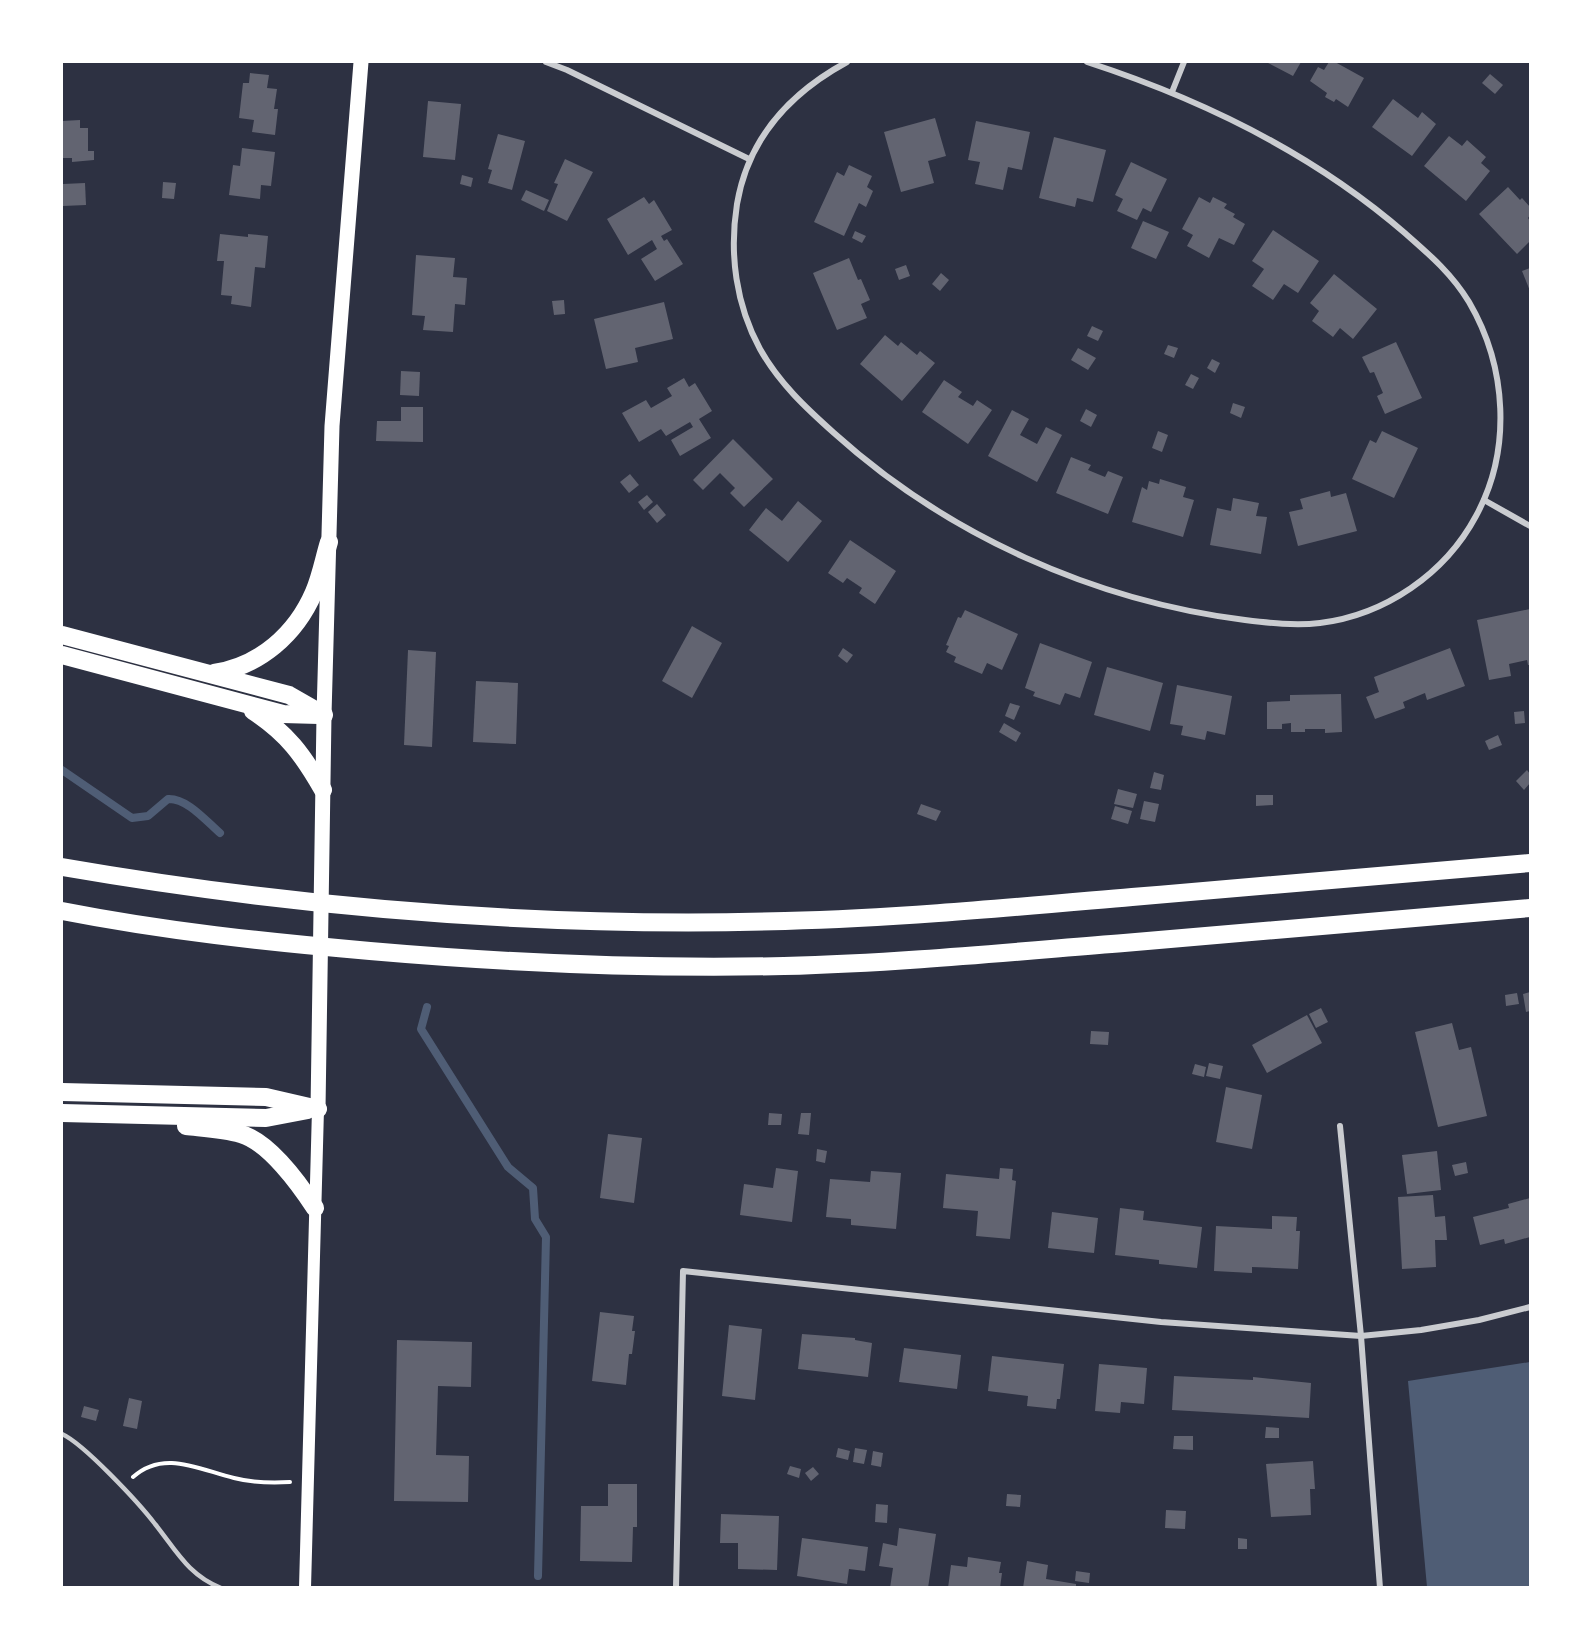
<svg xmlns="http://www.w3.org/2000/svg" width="1592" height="1649" font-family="Bitter,serif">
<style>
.water{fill:#4f5d75}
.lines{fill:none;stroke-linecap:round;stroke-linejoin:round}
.stream{stroke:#4f5d75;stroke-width:8}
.building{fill:#626471}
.path{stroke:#fff;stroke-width:4}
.service{stroke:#caccd0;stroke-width:4.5}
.minor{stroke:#caccd0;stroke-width:6}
.secondary{stroke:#fff;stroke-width:12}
.primary{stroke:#fff;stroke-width:15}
.motorway{stroke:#fff;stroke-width:18}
</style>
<rect width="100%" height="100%" fill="#2d3142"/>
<!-- water -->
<path class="water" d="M1530 1362V1587H1427L1408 1381Z"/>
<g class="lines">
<!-- stream -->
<g class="stream">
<path d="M62 770 132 818 148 816 168 799C187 798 206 821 220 833"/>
<path d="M427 1007 421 1029 508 1167 533 1188 535 1219 546 1237 538 1576"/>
</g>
</g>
<!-- building -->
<g class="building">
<path d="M1266 62H1301L1293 76Z"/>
<path d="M1329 62H1335L1364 78 1348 107 1336 99 1334 102 1325 97 1327 93 1310 81 1318 67 1324 70Z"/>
<path d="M250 73 269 75 267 88 277 89 274 109H278L275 135 252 132 254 120 239 118 243 83H249Z"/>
<path d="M1490 74 1503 85 1495 94 1482 83Z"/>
<path d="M1393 99 1418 118 1422 112 1436 124 1412 156 1372 127Z"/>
<path d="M428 101 461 104 455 160 423 157Z"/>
<path d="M935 118 946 156 928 161 934 183 901 192 884 132Z"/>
<path d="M80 120V128H88V151H94V160L72 162V158H62V121Z"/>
<path d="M976 121 1030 132 1022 170 1008 167 1003 190 975 184 980 162 968 160Z"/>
<path d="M498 134 525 141 512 190 488 183 492 170 488 169Z"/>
<path d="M1449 136 1462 146 1467 140 1486 157 1481 163 1490 171 1466 201 1424 166Z"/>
<path d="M1054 137 1106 150 1093 202 1077 198 1075 207 1039 198Z"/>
<path d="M242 148 275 152 271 186 261 185 260 199 229 195 233 165 240 166Z"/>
<path d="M565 159 593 172 567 221 547 211 558 184 554 183Z"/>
<path d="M1131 162 1167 179 1151 212 1143 208 1137 220 1117 211 1123 199 1115 195Z"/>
<path d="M849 165 872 176 867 187 873 191 866 207 859 203 844 236 814 222 837 172 844 176Z"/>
<path d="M462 175 473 178 471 187 460 184Z"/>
<path d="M163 182 176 183 174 199 162 198Z"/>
<path d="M85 183 86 205 63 206V184Z"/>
<path d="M1508 187 1520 200 1522 198 1530 207V215L1528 218 1530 221V241L1517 254 1479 214Z"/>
<path d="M526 190 549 200 544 211 521 200Z"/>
<path d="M644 197 649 204 654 200 672 230 661 236 664 241 667 239 683 264 655 281 641 259 657 249 652 240 628 255 607 219Z"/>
<path d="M1199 197 1210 203 1213 197 1227 204 1224 208 1235 214 1233 217 1245 224 1234 245 1219 238 1209 258 1187 246 1193 235 1182 229Z"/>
<path d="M1143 221 1169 232 1156 259 1131 248Z"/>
<path d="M1273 230 1319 261 1298 293 1284 284 1273 300 1252 286 1264 269 1252 261Z"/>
<path d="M855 231 866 236 862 243 852 238Z"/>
<path d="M220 234 248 237V234L268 236 265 268 255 267 251 307 231 304 232 296 221 295 224 261H217Z"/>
<path d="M416 255 455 258 453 277 467 278 465 305 455 304 453 332 423 330 425 316 412 315Z"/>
<path d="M849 258 858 280 861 279 870 300 861 304 867 318 837 330 813 273Z"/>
<path d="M906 265 910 276 899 280 895 269Z"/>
<path d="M1530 268V291L1522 271Z"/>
<path d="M941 273 949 280 940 291 932 284Z"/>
<path d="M1334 274 1377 309 1353 339 1340 328 1333 337 1312 321 1319 311 1310 303Z"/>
<path d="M564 300 565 314 554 315 552 301Z"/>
<path d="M664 302 673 339 635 348 638 362 606 369 594 319Z"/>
<path d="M1092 326 1103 331 1098 341 1087 336Z"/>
<path d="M885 335 898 346 901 342 917 355 920 351 935 363 902 401 860 364Z"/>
<path d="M1396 342 1422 398 1385 414 1377 396 1383 393 1374 372 1370 373 1362 357Z"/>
<path d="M1168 345 1178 348 1174 358 1164 354Z"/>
<path d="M1078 348 1096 358 1088 370 1071 360Z"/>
<path d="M1212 359 1220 363 1215 373 1207 368Z"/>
<path d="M401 371 420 372 419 396 400 395Z"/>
<path d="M1191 374 1199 378 1193 389 1185 385Z"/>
<path d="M684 378 689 387 695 383 712 411 699 419 711 438 680 456 671 440 693 427 690 422 666 436 661 429 639 442 622 413 646 400 651 408 672 396 667 388Z"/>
<path d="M944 380 962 392 958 397 973 406 977 400 992 410 968 444 922 412Z"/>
<path d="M1233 403 1245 407 1241 418 1230 413Z"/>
<path d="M401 407H423V442L376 441 377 421H401Z"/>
<path d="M1086 409 1097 415 1091 427 1080 421Z"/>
<path d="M1012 410 1029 419 1020 435 1037 444 1046 427 1062 435 1037 482 988 456Z"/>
<path d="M1158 431 1168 435 1162 452 1152 448Z"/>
<path d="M1382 431 1418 448 1394 498 1352 479 1370 440 1376 443Z"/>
<path d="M733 439 773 479 744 507 730 493 735 488 720 473 703 490 693 480Z"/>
<path d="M1071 457 1091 465 1088 470 1105 477 1108 471 1123 477 1108 514 1056 493Z"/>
<path d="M630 474 639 485 629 493 620 482Z"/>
<path d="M1160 479 1186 487 1183 497 1194 500 1183 537 1132 522 1142 487 1147 490 1149 481 1159 484Z"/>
<path d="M1330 491 1331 497 1346 493 1357 531 1298 546 1289 512 1303 509 1300 499Z"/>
<path d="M647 495 653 502 644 510 638 502Z"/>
<path d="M1233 498 1259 503 1256 516 1267 517 1261 554 1210 545 1217 508 1231 511Z"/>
<path d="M798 501 822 521 788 562 749 530 766 508 782 521Z"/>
<path d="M657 504 666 515 657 523 648 512Z"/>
<path d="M850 540 896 571 875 604 859 593 862 588 847 578 843 583 828 573Z"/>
<path d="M1530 609V665H1528L1527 660 1509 664 1511 676 1489 680 1477 620Z"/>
<path d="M965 610 1018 634 1002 670 987 663 982 674 954 662 956 657 946 652 949 646 946 645 958 617 961 618Z"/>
<path d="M692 626 722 643 692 698 662 681Z"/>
<path d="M1040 643 1092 662 1080 698 1065 693 1060 705 1033 696 1035 692 1025 688Z"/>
<path d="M843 648 853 655 847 663 838 656Z"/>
<path d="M1450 648 1465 686 1427 700 1425 693 1403 702 1405 708 1375 719 1366 697 1379 692 1374 677Z"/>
<path d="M408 650 436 652 432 747 404 745Z"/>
<path d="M1107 667 1163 683 1150 731 1094 715Z"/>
<path d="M476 681 518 683 516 744 473 742Z"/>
<path d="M1177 685 1232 696 1225 735 1207 731 1205 740 1181 735 1183 726 1170 724Z"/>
<path d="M1341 694 1342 732 1325 733V729H1305V732H1291V723L1282 724V729H1267V702L1290 701V695Z"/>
<path d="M1010 703 1020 706 1014 720 1005 716Z"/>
<path d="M1524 711 1525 723 1515 724 1514 712Z"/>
<path d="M1004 723 1021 733 1016 742 999 732Z"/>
<path d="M1498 735 1502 745 1489 750 1485 741Z"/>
<path d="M1527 770 1530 774V783L1524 790 1516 781Z"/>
<path d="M1154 772 1164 775 1161 790 1150 788Z"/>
<path d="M1118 789 1137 794 1133 808 1114 804Z"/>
<path d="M1256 795H1273V805L1256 806Z"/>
<path d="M1144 801 1159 804 1155 822 1140 819Z"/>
<path d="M921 804 941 811 936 821 917 814Z"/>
<path d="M1115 806 1132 811 1128 824 1111 819Z"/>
<path d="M1530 992V1011L1526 1012 1523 994Z"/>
<path d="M1517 993 1519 1004 1506 1006 1505 995Z"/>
<path d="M1321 1008 1328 1022 1316 1028 1309 1014Z"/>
<path d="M1307 1015 1322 1043 1267 1073 1252 1045Z"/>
<path d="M1452 1023 1459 1050 1471 1047 1487 1116 1438 1127 1415 1032Z"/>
<path d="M1091 1031 1109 1032 1108 1045 1090 1044Z"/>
<path d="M1209 1063 1223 1066 1220 1079 1206 1076Z"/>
<path d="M1195 1064 1206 1067 1204 1077 1192 1074Z"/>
<path d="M1226 1087 1262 1095 1252 1149 1216 1142Z"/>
<path d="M769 1113 782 1114 781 1125H768Z"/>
<path d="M801 1113H811L809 1135 798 1134Z"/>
<path d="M608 1134 642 1138 634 1203 600 1198Z"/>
<path d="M817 1149 827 1151 825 1163 816 1161Z"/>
<path d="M1437 1151 1441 1190 1407 1194 1402 1155Z"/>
<path d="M1466 1162 1468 1173 1455 1176 1452 1165Z"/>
<path d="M776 1168 798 1171 792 1222 740 1215 744 1184 773 1188Z"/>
<path d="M1000 1168 1013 1169 1012 1180 1016 1181 1010 1239 976 1236 978 1211 943 1208 946 1174 999 1179Z"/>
<path d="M871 1171 901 1173 896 1229 851 1225V1219L826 1217 830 1179 870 1182Z"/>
<path d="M1433 1195 1435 1217 1445 1216 1447 1240H1435L1436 1267 1402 1269 1398 1197Z"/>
<path d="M1530 1198V1237L1505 1244 1504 1239 1480 1245 1473 1217 1509 1208 1508 1204Z"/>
<path d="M1120 1208 1144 1211 1143 1220 1202 1227 1197 1268 1159 1264V1260L1115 1255Z"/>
<path d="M1052 1212 1098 1218 1094 1253 1048 1248Z"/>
<path d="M1272 1216 1297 1217 1296 1231H1300L1298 1269 1252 1267V1273L1214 1271 1216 1226 1272 1229Z"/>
<path d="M600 1312 634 1316 632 1331H635L632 1354H629L626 1385 592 1381Z"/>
<path d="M729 1325 762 1329 755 1400 722 1396Z"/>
<path d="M802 1334 855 1338V1340L872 1343 868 1377 798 1369Z"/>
<path d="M397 1340 472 1342 471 1387 438 1386 436 1455 469 1456 468 1502 394 1501Z"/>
<path d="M904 1348 961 1355 957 1389 899 1382Z"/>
<path d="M992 1356 1064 1364 1060 1399H1057L1056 1409 1027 1406 1028 1396 988 1391Z"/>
<path d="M1099 1364 1147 1368 1144 1404 1121 1402 1120 1413 1095 1411Z"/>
<path d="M1174 1376 1253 1380V1377L1311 1383 1309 1418 1172 1410Z"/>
<path d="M129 1398 142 1401 137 1429 123 1426Z"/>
<path d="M84 1406 99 1410 96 1421 81 1417Z"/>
<path d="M1266 1427 1279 1428V1438H1265Z"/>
<path d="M1174 1436H1193V1450L1173 1449Z"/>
<path d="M838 1448 850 1451 848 1460 836 1457Z"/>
<path d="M855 1448 867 1450 864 1464 853 1462Z"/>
<path d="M873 1451 883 1453 881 1467 871 1465Z"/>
<path d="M1313 1461 1315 1489H1310L1311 1515 1271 1517 1266 1464Z"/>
<path d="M790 1466 801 1469 799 1478 787 1474Z"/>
<path d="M813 1467 819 1474 811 1481 805 1473Z"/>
<path d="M608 1484H637V1527H633L632 1562 580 1561 581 1506H608Z"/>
<path d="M1007 1494 1021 1495 1020 1507 1006 1506Z"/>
<path d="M876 1504 888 1505 887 1523 875 1522Z"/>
<path d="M1166 1510 1186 1511 1185 1529 1165 1528Z"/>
<path d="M721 1514 779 1516 777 1570 738 1569V1543H720Z"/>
<path d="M899 1528 936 1534 928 1588H890L893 1568 879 1566 883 1543 897 1546Z"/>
<path d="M802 1538 868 1547 865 1571 849 1569 847 1584 797 1576Z"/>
<path d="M1238 1538 1247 1539V1549H1238Z"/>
<path d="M968 1557 1001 1562 999 1573H1002L1000 1588H948L951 1565 967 1567Z"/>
<path d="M1027 1561 1048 1565 1046 1579 1076 1584V1588H1023Z"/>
<path d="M1076 1571 1090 1573 1089 1583 1075 1581Z"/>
</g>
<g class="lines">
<!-- path -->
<path class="path" d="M133 1477C164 1449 200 1470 234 1478 253 1483 271 1483 290 1482"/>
<!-- service -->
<path class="service" d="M62 1434C84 1444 139 1503 155 1524 176 1550 188 1575 221 1588"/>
<!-- minor -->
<g class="minor">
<path d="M546 62 567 70 749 159"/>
<path d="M847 62C790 93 748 139 737 204 729 254 736 305 760 349 779 383 806 408 834 433 947 535 1094 601 1245 620 1270 623 1295 626 1320 623 1385 615 1445 574 1476 516 1512 450 1507 367 1469 302 1452 274 1430 255 1406 234 1314 154 1201 99 1087 62"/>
<path d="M1172 92 1184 62"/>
<path d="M1484 500 1530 526"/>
<path d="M1340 1126 1361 1336 1380 1588"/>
<path d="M676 1588 683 1271 1161 1322 1361 1336 1421 1330 1479 1320 1530 1307"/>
</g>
<!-- secondary -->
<path class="secondary" d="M305 1588 318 1109"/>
<!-- primary -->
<path class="primary" d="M318 1109 324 715 332 426 361 62"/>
<!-- motorway -->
<g class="motorway">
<path d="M62 635 289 695 324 715"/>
<path d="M62 655 283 714 319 715"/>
<path d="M214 673C260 666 296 634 314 592 321 576 324 558 329 542"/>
<path d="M253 711C287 733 303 755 323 790"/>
<path d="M62 867C299 908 543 928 785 921 901 918 1016 907 1132 897 1265 886 1398 874 1530 863"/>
<path d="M62 911C164 931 266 942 370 951 508 963 646 969 784 966 898 963 1011 952 1124 943 1260 931 1395 919 1530 908"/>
<path d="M62 1092 266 1097 318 1109"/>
<path d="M62 1113 266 1118 308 1110"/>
<path d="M186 1126C204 1128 224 1129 241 1134 269 1142 300 1185 315 1208"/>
</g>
</g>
<!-- border -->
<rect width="1592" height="1649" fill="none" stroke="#ffffff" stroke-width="126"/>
</svg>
